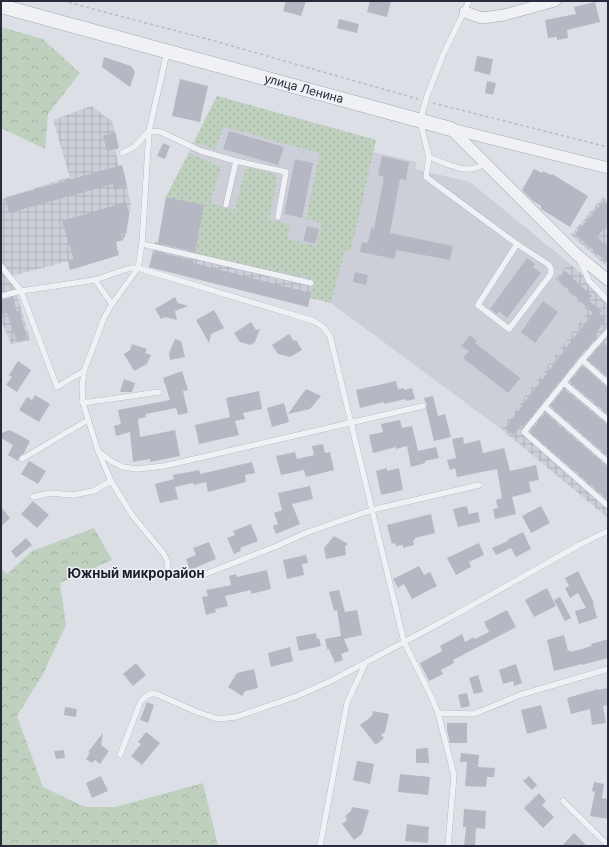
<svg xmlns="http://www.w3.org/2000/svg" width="609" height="847" font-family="Inter,sans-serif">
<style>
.built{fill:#ccced8}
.industrial{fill:url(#industrial-grid)}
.grass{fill:url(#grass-dots)}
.forest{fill:url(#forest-crowns)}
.building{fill:#b5b8c3}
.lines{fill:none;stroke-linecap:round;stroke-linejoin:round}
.service-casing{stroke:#a3a5b0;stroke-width:6}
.minor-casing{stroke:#a3a5b0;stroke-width:12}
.tertiary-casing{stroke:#a3a5b0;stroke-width:15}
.path{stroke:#b8bac1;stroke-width:1.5;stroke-dasharray:3 3;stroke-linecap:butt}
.service{stroke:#f0f1f5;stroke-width:5.5}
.minor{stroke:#f0f1f5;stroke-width:11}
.tertiary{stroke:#f0f1f5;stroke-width:14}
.labels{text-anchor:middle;stroke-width:3;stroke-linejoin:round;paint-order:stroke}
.street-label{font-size:12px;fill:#282b3c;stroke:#eceef4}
.neighbourhood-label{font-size:13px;font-weight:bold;fill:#1a1d2c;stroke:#eceef4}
</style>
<defs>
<pattern id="industrial-grid" width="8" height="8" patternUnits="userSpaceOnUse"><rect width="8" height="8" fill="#ccced8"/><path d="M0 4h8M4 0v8" fill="none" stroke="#afb1ba"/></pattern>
<pattern id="grass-dots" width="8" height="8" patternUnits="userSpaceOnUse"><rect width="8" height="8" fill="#c0d0bf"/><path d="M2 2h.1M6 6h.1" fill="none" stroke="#a5b3a5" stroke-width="1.8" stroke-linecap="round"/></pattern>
<pattern id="forest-crowns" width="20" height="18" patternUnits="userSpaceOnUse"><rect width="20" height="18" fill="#c0d0bf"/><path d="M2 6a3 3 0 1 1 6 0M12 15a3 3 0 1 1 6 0" fill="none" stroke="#a5b3a5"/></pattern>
</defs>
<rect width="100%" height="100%" fill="#dddfe6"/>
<!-- built -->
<path class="built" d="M217 96 376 140 373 152 417 162 415 169 470 182 569 263 555 279 589 311 501 429 331 303 310 298 195 254 166 197Z"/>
<!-- industrial -->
<g class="industrial">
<path d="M91 106 112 121 119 148 115 150 119 166 122 165 131 205 126 234 123 240 116 242 119 255 70 270 68 261 12 276 30 340 11 344 1 320V199L70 177 53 120Z"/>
<path d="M166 197 204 205 195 254 313 279 308 307 149 267 155 242H158Z"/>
<path d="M603 197 608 201V267L571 235Z"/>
<path d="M569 263 608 297V518L501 429 588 311 555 279Z"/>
</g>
<!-- grass -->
<path class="grass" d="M217 96 376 140 351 251 345 250 331 303 310 298 313 279 195 254 204 205 166 197 189 153 221 167 210 203 235 210 245 170 249 168H251L274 174 276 176 277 181 269 219 290 224 288 239 316 246 322 223 306 219 320 153 224 127 215 150 194 142Z"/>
<!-- forest -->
<g class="forest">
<path d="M1 27 43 39 80 73 48 114 45 149 1 128Z"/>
<path d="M94 528 112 560 60 583 66 625 43 674 17 716 43 787 85 807H115L203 783 218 846H1V569L7 574 32 551Z"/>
</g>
<!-- building -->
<g class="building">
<path d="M286 1H306L301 16 283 11Z"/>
<path d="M370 1H391L387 17 367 12Z"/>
<path d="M595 2 600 22 567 30 568 38 557 40V37L548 38 545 20 576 14 574 7Z"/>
<path d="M339 19 359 24 357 33 337 28Z"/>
<path d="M477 56 493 59 490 75 474 71Z"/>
<path d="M104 57 131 66 135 72 130 87 102 67Z"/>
<path d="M180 79 208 86 200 122 172 116Z"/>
<path d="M487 81 496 83 493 95 485 93Z"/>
<path d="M229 131 284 147 278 165 223 149Z"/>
<path d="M115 132 119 148 107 151 103 136Z"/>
<path d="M163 143 170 146 165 159 157 156Z"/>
<path d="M382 156 409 162 406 180 400 179 390 233 453 246 450 260 396 250 395 259 360 252 362 242 368 243 371 228 374 229 384 177 378 175Z"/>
<path d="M295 159 313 163 302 218 284 214Z"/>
<path d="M122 165 127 186 114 190 113 184 9 213 5 198Z"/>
<path d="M534 169 542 173 543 171 551 175 552 174 588 196 570 227 541 209V206L533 201 522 190Z"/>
<path d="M166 197 204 205 195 252 158 243Z"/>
<path d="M604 201 608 205V224L597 237 608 247V263L575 234Z"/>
<path d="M126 202 129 214 126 234 121 233 123 240 115 242 119 255 70 270 68 261 74 260 62 221Z"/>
<path d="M307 226 319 229 315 244 303 241Z"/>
<path d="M156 252 193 260V263L311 293 308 307 149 267 153 253 156 254Z"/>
<path d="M527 258 535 264 533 267 541 273 507 318 499 311 497 314 490 309Z"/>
<path d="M565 271 592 296 588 300 602 311 600 314 606 319 595 335 597 337 579 357 523 427 521 425 513 435 505 428 593 313 557 279Z"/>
<path d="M355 272 368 275 366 285 353 282Z"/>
<path d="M13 297 17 312 19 311 27 338 17 342 7 313 1 314V300Z"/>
<path d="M175 297 178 303 188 306 175 311 177 320 165 317 161 319 155 309Z"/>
<path d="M543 301 558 312 535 343 521 332Z"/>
<path d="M214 310 224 328 211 334 209 343 196 320Z"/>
<path d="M251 322 256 330 260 329 255 342 251 345 240 342 234 333Z"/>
<path d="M289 334 294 341 296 340 302 350 290 357 278 354 272 345Z"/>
<path d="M470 335 477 341 475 343 520 378 508 393 463 358 469 351 461 346Z"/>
<path d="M175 339 181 341 185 357 170 360 169 353Z"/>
<path d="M603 342 608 347V377L588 360Z"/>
<path d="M132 344 147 349 145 353 151 355 147 364 134 371 124 354 130 350Z"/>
<path d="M18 361 31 370 17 392 6 385 12 377 9 375Z"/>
<path d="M583 366 605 386 608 387V414L570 382Z"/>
<path d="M182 371 188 390 183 391 188 413 178 415 176 408 146 414V417L138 419 140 437 175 430 180 456 150 462V459L133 462 130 432 116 436 114 426 121 424 118 410 170 400 163 378Z"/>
<path d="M124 379 135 383 132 392H120Z"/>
<path d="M396 381 398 389 404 388V390L412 388 415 399 407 401 406 399 384 404V402L360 408 356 390Z"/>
<path d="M306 389 321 396 310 409 288 414Z"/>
<path d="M564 389 605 423 608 424V456L550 406Z"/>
<path d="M259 391 262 409 243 413 245 419 235 421 239 435 199 444 195 425 230 417 226 398Z"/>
<path d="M35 395 50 404 39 422 19 410 27 397 32 400Z"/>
<path d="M433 396 438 416 445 414 451 437 434 441 426 408 427 405 424 398Z"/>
<path d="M284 403 289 422 272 427 267 408Z"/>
<path d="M545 413 605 465 608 466V500L530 432Z"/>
<path d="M400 420 402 428 412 426 418 451 436 447 439 458 425 461V463L411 467 407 446 396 449V447L373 453 369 435 383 432 381 424Z"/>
<path d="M10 430 30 441 24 453 19 457 18 461 8 455 13 445 1 438V433Z"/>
<path d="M463 437 464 444 480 440 483 453 504 448 510 471 536 465 539 480 529 482 531 492 512 497 516 514 495 519 493 509 498 508 496 500 502 498 497 469 457 477 455 468 450 470 447 460 456 458 452 439Z"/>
<path d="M323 444 325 453 330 452 334 470 306 477 304 470 281 475 276 456 295 452 297 459 314 455 312 446Z"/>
<path d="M29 461 46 471 38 484 21 474Z"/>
<path d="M252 462 255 473 245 475 246 482 208 492 206 482 194 485 193 483 175 487 178 499 160 503 155 484 174 479 173 475 199 470 200 474Z"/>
<path d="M387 468V471L399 468 403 490 381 495 376 471Z"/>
<path d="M310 486 313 499 292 504 300 524 276 534 273 526 278 524 274 513 282 510 278 493Z"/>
<path d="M33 501 49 515 37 528 21 514Z"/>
<path d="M467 506 469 514 478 512 480 522 458 527 453 509Z"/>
<path d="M541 506 550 523 531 533 522 516Z"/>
<path d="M1 507 10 518 1 526Z"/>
<path d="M431 514 435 533 415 538V540H413L414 545 403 548V545L396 546 395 543 392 544 387 525Z"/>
<path d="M251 524 258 541 240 548 241 551 234 554 227 538 235 535 233 531Z"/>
<path d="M523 532 531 549 516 557 511 548 496 555 492 548 508 541 507 540Z"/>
<path d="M334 536 348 544 345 546 346 555 326 559 324 548Z"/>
<path d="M26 538 32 545 16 558 11 551Z"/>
<path d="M209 542 216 559 190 570 186 559 196 555 193 548Z"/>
<path d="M479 543 484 555 469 562 471 567 456 575 447 558Z"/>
<path d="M306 555 308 563 302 564 304 575 287 579 283 560Z"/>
<path d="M419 566 424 575 430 572 437 586 412 599 404 584 398 588 393 579Z"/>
<path d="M267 570 271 589 251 594V590L225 596 228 606 215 609 216 612 206 615 202 597 208 596 206 590 231 585 229 576 236 574 237 577Z"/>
<path d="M578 571 594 603H593L597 618 579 624 575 611 586 608 578 593 570 598 565 588 569 586 565 578Z"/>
<path d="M547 588 556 606 534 617 525 600Z"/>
<path d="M339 590 345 612 357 610 362 635 344 639 349 651 341 654 343 660 335 663 329 649H327L325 639 341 636 337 610 334 611 329 592Z"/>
<path d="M560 597 571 618 565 621 554 600Z"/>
<path d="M507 610 516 627 453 660 454 663 441 670 443 674 429 681 420 663 442 651 440 646 462 634 465 642 474 637 475 639 489 632 484 622Z"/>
<path d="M316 633 317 639 319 638 321 646 299 651 296 637Z"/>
<path d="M564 635 568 651 570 650 571 652 592 646 591 644 608 639V658L582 665V664L554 671 547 640Z"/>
<path d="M290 647 293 661 271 667 268 653Z"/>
<path d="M136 663 146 675 133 686 123 674Z"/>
<path d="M516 664 522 683 514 686 513 681 503 684 499 670Z"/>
<path d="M254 669 258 688 245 691 242 696 228 687 237 673Z"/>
<path d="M478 675 483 692 474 694 469 678Z"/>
<path d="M608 688V705L603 706 606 723 592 725 590 709 571 714 567 698 598 689V690Z"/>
<path d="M467 693 470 706 461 708 458 695Z"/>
<path d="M147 702 154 705 148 723 140 720Z"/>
<path d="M541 705 547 728 527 734 521 710Z"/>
<path d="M65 707 77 709 76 717 64 715Z"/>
<path d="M373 711 389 714 385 732 381 735 384 738 376 745 360 725 372 716Z"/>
<path d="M447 723H467V743H450L447 730Z"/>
<path d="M146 732 160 743 142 765 131 756 141 744 138 742Z"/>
<path d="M103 733 101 745 109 751 100 764 95 760 92 763 86 759 90 753 88 752Z"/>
<path d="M428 748 429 763H416V749Z"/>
<path d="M64 750 65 758 56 759 54 751Z"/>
<path d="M461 753 479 755 478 767 495 768 494 777H487L486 787 465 786 467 762H460Z"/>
<path d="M357 761 374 764 370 784 353 780Z"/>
<path d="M400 774 430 777 428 795 398 792Z"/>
<path d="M101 776 108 791 92 798 86 783Z"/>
<path d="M529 776 537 785 532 790 523 781Z"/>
<path d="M594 782 604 784 602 798 608 799V819L590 816 595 792 592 791Z"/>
<path d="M539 793 546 801 542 805 554 817 543 828 524 808Z"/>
<path d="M352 807 369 810 362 834 354 840 342 824 347 820 345 816 351 811Z"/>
<path d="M464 809 486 811 485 829 476 828 475 846H464L466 827H463Z"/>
<path d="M407 824 429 827 428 843 405 841Z"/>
<path d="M574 833 587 846H562Z"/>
</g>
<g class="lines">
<!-- service casing -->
<g class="service-casing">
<g id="service">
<path d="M469 1 443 55 427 96 420 121 429 157 426 177 517 244 478 305 509 329 551 274V269L549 265 517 244"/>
<path d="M122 153 134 147 149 131 161 132 201 151 236 161 286 172 278 217"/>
<path d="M429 157C445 163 469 177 485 163"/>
<path d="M226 205 236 161"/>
<path d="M142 244 311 283"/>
<path d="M579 259 589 281 608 301"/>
<path d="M1 266 21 291 95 280 112 304"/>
<path d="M138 268 112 304 104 318 95 342 84 371 82 387 83 403 98 451 111 461 123 467 137 469 164 466 423 406"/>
<path d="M95 280 130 268H138"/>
<path d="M1 296 21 291 57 387 84 371"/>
<path d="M608 331 582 360 524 432 608 506"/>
<path d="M582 360 608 383"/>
<path d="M564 383 608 420"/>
<path d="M83 403 159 392"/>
<path d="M545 407 608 462"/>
<path d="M99 453 111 481 132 515 164 554 168 563 167 574"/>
<path d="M22 459 88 420"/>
<path d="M33 497 50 493 73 495 93 491 111 481"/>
<path d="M203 575 277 546 308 532 372 510 479 485"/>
<path d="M438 713 474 714 520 695 608 669"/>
<path d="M120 755 140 703C144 697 148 693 156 694L197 712 218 719 236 717 297 696 331 681 404 642 330 336 323 327 314 321 138 268 142 244 149 131 167 52"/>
<path d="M563 801 608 845"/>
<path d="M320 846 347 703 365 664"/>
<path d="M448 846 454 775 438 713 432 698 404 642 455 615 579 545 608 531"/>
</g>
</g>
<!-- minor casing -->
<g class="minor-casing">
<g id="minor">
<path d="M465 12 482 18 504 15 555 1"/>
<path d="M451 129 576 254 608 280"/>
<path d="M452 129 608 168"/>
</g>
</g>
<!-- tertiary casing -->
<g class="tertiary-casing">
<g id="tertiary">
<path id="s1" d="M1 6 451 129"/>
</g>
</g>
<!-- path -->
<g class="path">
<path d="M63 1 211 40 418 99"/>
<path d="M433 103 608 147"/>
</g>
<!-- service -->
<use href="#service" class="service"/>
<!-- minor -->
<use href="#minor" class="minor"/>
<!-- tertiary -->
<use href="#tertiary" class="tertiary"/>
</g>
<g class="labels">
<!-- street labels -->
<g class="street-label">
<text dy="4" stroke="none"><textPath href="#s1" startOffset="314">улица Ленина</textPath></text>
</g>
<!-- neighbourhood labels -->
<g class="neighbourhood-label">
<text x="136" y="578">Южный микрорайон</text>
</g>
</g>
<!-- border -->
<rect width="609" height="847" fill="none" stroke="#282b3c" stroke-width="4"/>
</svg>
